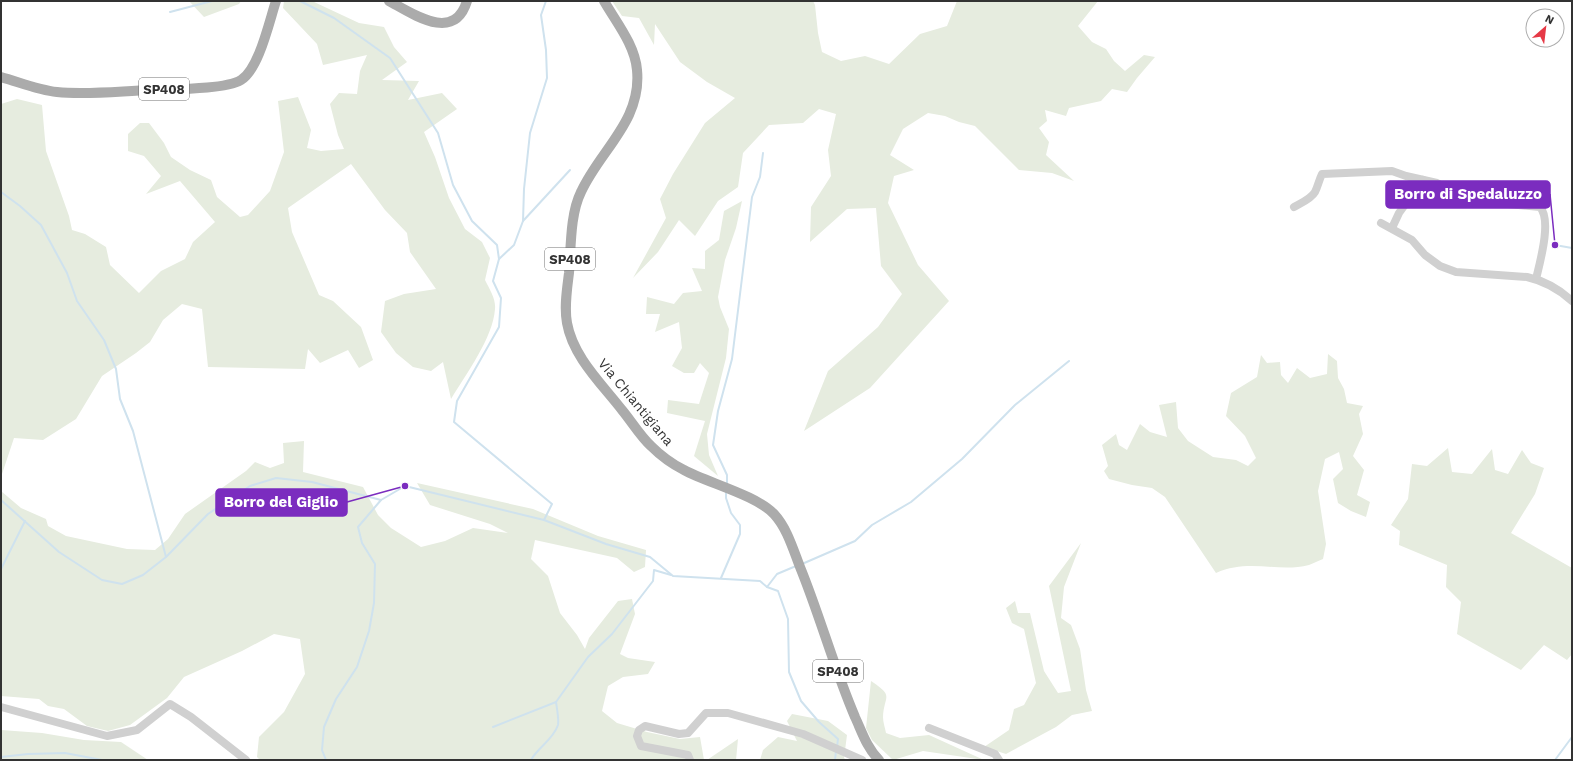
<svg xmlns="http://www.w3.org/2000/svg" width="1573" height="761" font-family="'Work Sans',sans-serif">
<style>
.green{fill:#e6ecdf}
.lines{fill:none;stroke-linecap:round;stroke-linejoin:round}
.stream{stroke:#cfe2ee;stroke-width:2}
.minor{stroke:#d0d0d0;stroke-width:8}
.major{stroke:#ababab;stroke-width:10}
.labels{text-anchor:middle;stroke-width:4;stroke-linejoin:round;paint-order:stroke}
.shield{fill:#fff;stroke:#707070;stroke-width:1}
.shield-label{font-size:13px;font-weight:bold;fill:#333}
.street-label{font-size:14px;fill:#333;stroke:#fff}
.leader{fill:none;stroke:#7b2cbf;stroke-width:1.5}
.callout-dot{fill:#7b2cbf;stroke:#fff;stroke-width:1.5}
.callout{fill:#7b2cbf;stroke:#7b2cbf;stroke-width:1.5}
.callout-label{font-size:15px;text-anchor:middle;font-weight:bold;fill:#fff}
</style>
<rect width="100%" height="100%" fill="#fff"/>
<!-- green -->
<g class="green">
<path d="M189 1H241L239 4 204 17Z"/>
<path d="M284 1H312L359 23 384 27 394 47 407 62 382 80 419 81 408 100 442 93 457 109 424 132 435 157 449 198 465 229 482 242 490 258 485 280C490 290 496 299 495 309 493 338 466 374 451 399L443 362 431 371 413 367 396 353 381 332 385 301 404 294 436 289 410 252 407 233 385 210 351 164 288 208 292 232 319 295 333 301 361 327 373 360 359 368 348 350 320 363 308 349 305 369 208 367 202 309 182 304 163 320 150 342 136 353 102 376 76 419 43 440 14 438 1 477V104L17 99 42 105 46 151 69 216 72 230 85 234 106 247 110 265 139 293 161 271 185 259 193 242 215 222 180 181 146 194 161 176 144 156 128 151V134L140 123H149L164 143 171 157 190 170 211 180 217 197 240 217 248 215 270 191 284 152 278 101 298 97 311 130 307 148 321 151 344 149 338 135 330 104 339 93 357 94 360 71 367 55 323 65 317 44 283 8Z"/>
<path d="M612 1H813L815 5 818 33 822 52 841 61 865 56 889 64 920 34 947 26 957 1H1098L1078 26 1092 42 1106 49 1114 61 1125 71 1144 55 1155 57 1137 78 1127 92 1112 89 1101 101 1069 108 1066 116 1045 110 1047 121 1039 128 1049 142 1046 155 1074 181 1052 173 1019 170 975 126 959 122 945 116 928 113 903 129 890 155 914 170 894 176 888 203 918 265 949 301 870 388 804 431 828 371 878 327 902 294 881 266 876 208 847 209 810 242 811 207 831 176 828 150 836 114 819 109 803 123 769 125 743 153 738 187 718 201 695 236 679 220 658 252 633 278 666 218 660 199 673 174 705 123 735 98 707 82 680 62 655 24 654 45 639 18 622 16Z"/>
<path d="M742 201 736 228 725 260 718 297 720 307 729 329 726 358 707 434 709 455 718 476 694 456 705 421 667 413 668 400 699 404 709 373 700 363 694 373H684L672 366 682 348 679 322 655 332 660 314H646L647 297 674 304 683 293 702 291 692 268 705 269V251L719 240 724 211Z"/>
<path d="M1328 354 1337 361 1338 378 1344 389 1347 403 1363 406 1359 414 1363 434 1353 456 1364 470 1357 495 1370 502 1366 517 1351 511 1338 503 1333 479 1343 469 1339 452 1325 459 1318 491 1326 544 1323 559C1318 561 1314 563 1309 565 1278 573 1249 558 1216 573L1165 497 1152 488 1132 485 1109 479 1104 471 1108 466 1102 445 1116 434 1119 445 1127 450 1140 424 1150 432 1167 437 1159 405 1176 402 1178 428 1188 441 1213 457 1236 460 1248 466 1256 458 1245 436 1226 416 1231 393 1257 377 1261 355 1267 363 1280 362 1281 375 1288 383 1297 368 1310 378 1327 374Z"/>
<path d="M304 441 303 472 363 487 378 515 391 528 421 547 445 541 473 528 508 533 490 524 430 505 417 483 533 509 598 536 646 550 645 567 634 572 617 558 535 540 531 559 548 576 560 613 577 635 585 649 589 638 618 601 632 599 635 614 620 654 628 658 655 662 648 674 623 677 608 686 602 711 617 723 647 732 680 739 700 737 704 760H260L257 757 259 737 284 712 305 674 300 639 274 634 242 651 184 677 167 698 130 725 108 731 87 726 64 709 48 706 39 699 1 696V491L21 508 46 519 48 526 66 536 127 549 155 550 168 539 185 514 246 471 255 462 270 468 284 463 283 443Z"/>
<path d="M1448 448 1452 472 1472 474 1492 449 1495 470 1508 474 1522 450 1531 463 1544 468 1535 494 1511 533 1572 568V654L1567 660 1544 645 1521 670 1457 634 1461 602 1446 587 1447 565 1399 545 1400 531 1391 525 1408 499 1412 464 1427 466Z"/>
<path d="M1081 543 1064 587 1061 618 1071 625 1080 649 1086 690 1092 711 1072 715 1056 727 1006 754 984 747 1009 730 1014 709 1024 705 1036 683 1024 629 1012 623 1006 608 1015 601 1018 613H1030L1044 671 1058 693 1071 691 1049 586Z"/>
<path d="M871 681C895 697 884 695 883 717 883 722 885 728 886 733L900 738 929 735 984 760 923 751 893 760 872 740 866 728Z"/>
<path d="M792 714 828 721 847 735 844 758 846 760H760L763 750 778 737 797 741 787 721Z"/>
<path d="M1 730 42 733 84 740 121 742 148 760H1Z"/>
<path d="M738 739 736 760H707Z"/>
</g>
<g class="lines">
<!-- stream -->
<g class="stream">
<path d="M300 1 334 18 390 58 438 133 453 185 472 221 497 245 499 259"/>
<path d="M170 12 212 1"/>
<path d="M1 192 20 206 41 225 67 273 77 301 104 340 116 369 120 399 133 431 166 557"/>
<path d="M523 221 570 170"/>
<path d="M1555 245 1572 248"/>
<path d="M727 484V475L713 445 718 411 732 359 752 197 760 177 763 153"/>
<path d="M1 500 59 552 102 580 122 584 143 575 166 557 208 514 250 486 276 478 312 482 381 500 405 486 544 520 606 544 650 557 673 576 760 581 767 587 778 591 788 619 789 672 801 701 819 722 838 739 837 747"/>
<path d="M544 520 552 504 454 422 457 401 499 327 501 298 493 281 499 259 514 245 523 221 524 189 530 133 547 78 546 50 541 15 546 1"/>
<path d="M802 564 855 541 872 525 911 502 962 459 1015 405 1069 361"/>
<path d="M1 569 25 521"/>
<path d="M721 578 740 534V525L731 513 726 498V492"/>
<path d="M767 587 777 574 796 566"/>
<path d="M493 727 556 702 588 657 612 634 653 581 654 570 671 575"/>
<path d="M1 757 28 754 65 753 102 760"/>
<path d="M326 760 322 750 324 727 336 699 357 667 369 631 374 603 375 564 362 543 358 527 381 500"/>
<path d="M531 760C538 747 553 740 558 725 559 719 557 709 556 702"/>
<path d="M835 760 836 751"/>
<path d="M1555 760 1572 737"/>
</g>
<!-- minor -->
<g class="minor">
<path d="M1294 207C1301 203 1311 199 1315 192 1318 186 1319 180 1322 174L1392 171 1406 176 1437 183 1459 194 1487 202 1540 207C1552 220 1540 262 1536 279"/>
<path d="M1381 223 1412 240 1425 255 1440 266 1456 272 1527 277C1545 281 1559 289 1572 301"/>
<path d="M1392 228 1399 213 1423 180"/>
<path d="M1 707 107 736 137 730 170 704 191 717 246 760"/>
<path d="M929 728 995 754 999 760"/>
<path d="M690 760 688 755 641 746 637 736 639 730 645 726 679 734 688 733 706 713H728L803 734 862 760"/>
</g>
<!-- major -->
<g class="major">
<path d="M389 1C413 14 454 43 467 1"/>
<path d="M604 1C616 22 635 45 637 70 642 121 600 150 581 192 570 214 571 248 569 273 567 289 564 307 567 323 573 357 602 384 622 410 632 422 640 436 651 446 661 456 672 464 684 470 708 483 756 495 774 514 787 528 793 549 800 567 820 616 834 668 855 717 862 732 867 748 879 760"/>
<path d="M1 77C19 82 38 90 57 92 88 95 120 91 151 90 171 89 224 90 241 80 259 69 269 22 276 1"/>
</g>
</g>
<g class="labels">
<!-- shield labels -->
<g class="shield">
<rect x="139" y="78" width="50" height="22" rx="3"/>
<rect x="545" y="248" width="50" height="22" rx="3"/>
<rect x="813" y="660" width="50" height="22" rx="3"/>
</g>
<g class="shield-label">
<text x="164" y="94">SP408</text>
<text x="570" y="264">SP408</text>
<text x="838" y="676">SP408</text>
</g>
<!-- street labels -->
<g class="street-label">
<text transform="translate(636 402) rotate(50)" y="5">Via Chiantigiana</text>
</g>
</g>
<!-- callouts -->
<path class="leader" d="M1555 245L1550 194M405 486L347 502"/>
<g class="callout-dot">
<circle cx="1555" cy="245" r="4"/>
<circle cx="405" cy="486" r="4"/>
</g>
<g class="callout">
<rect x="1386" y="181" width="164" height="27" rx="4"/>
<rect x="216" y="489" width="131" height="27" rx="4"/>
</g>
<g class="callout-label">
<text x="1468" y="199">Borro di Spedaluzzo</text>
<text x="281" y="507">Borro del Giglio</text>
</g>
<!-- border -->
<rect width="1573" height="761" fill="none" stroke="#333333" stroke-width="4"/>
<!-- north arrow -->
<g transform="translate(1545 28) rotate(28)"><circle r="19" fill="#ffffff" stroke="#adadad"/>
<path d="M0-3L7 15L0 10L-7 15Z" fill="#e63946"/>
<text y="-6" font-size="11" font-weight="bold" text-anchor="middle" fill="#333333">N</text>
</g>
</svg>
